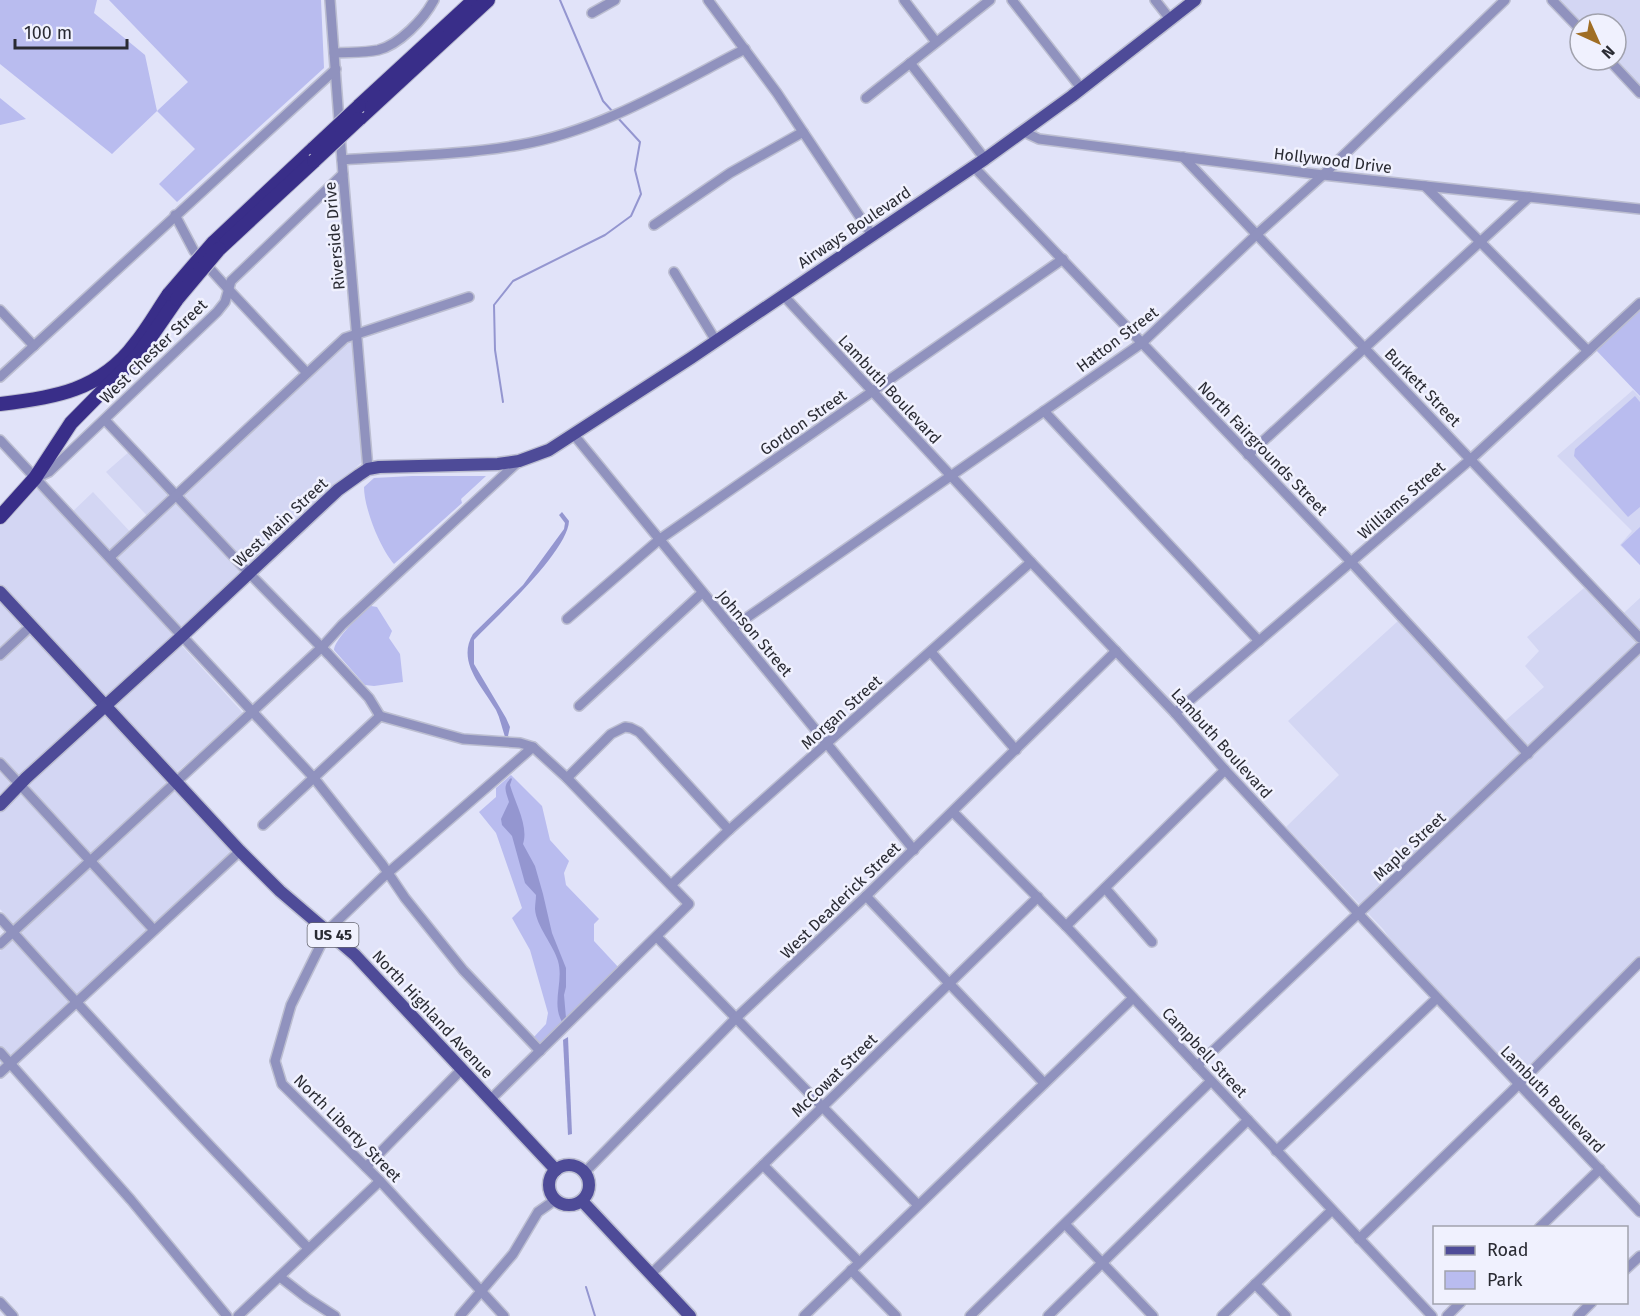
<svg xmlns="http://www.w3.org/2000/svg" width="1640" height="1316" font-family="'Fira Sans',sans-serif">
<style>
.built{fill:#d3d6f3}
.green{fill:#b9bcef}
.water{fill:#9496d0}
.lines{fill:none;stroke-linecap:round;stroke-linejoin:round}
.stream{stroke:#9496d0;stroke-width:2}
.minor-casing{stroke:#bcbed1;stroke-width:12}
.major-casing{stroke:#bcbed1;stroke-width:15}
.highway-casing{stroke:#bcbed1;stroke-width:16}
.minor{stroke:#9092be;stroke-width:9}
.major{stroke:#4e4b98;stroke-width:12}
.highway{stroke:#392e89;stroke-width:14}
.highway-bridge-casing{stroke:#bcbed1;stroke-width:16;stroke-linecap:butt}
.highway-bridge{stroke:#392e89;stroke-width:14}
.labels{text-anchor:middle;stroke-width:5;stroke-linejoin:round;paint-order:stroke}
.shield{fill:#f0f1fe;stroke:#656670;stroke-width:1.5}
.shield-label{font-size:15px;font-weight:bold;fill:#2a2b33}
.street-label{font-size:16px;fill:#2a2b33;stroke:#f0f1fe}
</style>
<rect width="100%" height="100%" fill="#e1e3f9"/>
<!-- built -->
<g class="built">
<path d="M1558 0H1640V86L1615 60 1616 24H1581Z"/>
<path d="M355 336 363 461 172 635 243 713 167 781 234 853 0 1069V951L21 932 0 909V524L38 487 69 515 93 492 135 537 152 521 106 472 130 451 177 499 342 344Z"/>
<path d="M1633 390 1640 397V565L1620 545 1632 531 1557 456Z"/>
<path d="M1584 588 1615 621 1640 598V958L1557 1041 1520 1073 1503 1057 1497 1055 1396 948 1383 929 1286 827 1339 775 1288 721 1398 621 1499 726 1544 687 1525 666 1539 651 1527 637Z"/>
</g>
<!-- green -->
<g class="green">
<path d="M0 0H97L94 13 145 55 157 111 188 82 109 0H321L324 68 177 202 159 184 195 149 157 111 112 154 0 64Z"/>
<path d="M0 98 26 119 0 125Z"/>
<path d="M1640 309V396L1595 349Z"/>
<path d="M1635 396 1640 402V507L1628 517 1574 456 1575 449Z"/>
<path d="M412 476H486L461 499 462 503 394 564C380 548 364 508 364 487L374 478Z"/>
<path d="M1640 527V565L1621 545Z"/>
<path d="M371 606 377 607 392 631 389 638 400 654 403 682 374 686 365 685 334 650C334 640 362 612 371 606Z"/>
<path d="M511 775 542 806 550 840 569 861 564 873 566 885 599 919 594 924V941L620 969 545 1042 538 1043 533 1038 546 1024 548 1013 530 950 512 918 522 908 496 833 479 812 496 797V788Z"/>
</g>
<!-- water -->
<g class="water">
<path d="M562 512 569 521C568 551 496 617 474 640V664L506 718 510 727 508 736 505 737C502 728 500 718 496 710 483 687 456 662 473 634L523 585 564 529 565 523 559 515Z"/>
<path d="M511 778 512 779 510 785C515 803 529 826 523 844L535 866 543 894 552 933 566 968V987L564 995 566 1018 562 1022C551 1002 564 982 558 961 554 946 536 926 535 909 535 904 536 900 536 895L525 883 512 836 502 825 501 819 509 802C506 792 502 786 511 778Z"/>
<path d="M568 1037 572 1134 568 1135 563 1040Z"/>
</g>
<g class="lines">
<!-- stream -->
<g class="stream">
<path d="M560 0 603 101 613 112"/>
<path d="M503 402 495 350 494 305 513 281 605 235 631 216 641 194 635 170 640 142 617 117"/>
<path d="M586 1287 595 1316"/>
</g>
<!-- minor casing -->
<g class="minor-casing">
<g id="minor">
<path d="M330 0 343 174 368 469"/>
<path d="M708 0 777 93 872 235"/>
<path d="M904 0 936 42"/>
<path d="M1012 0 1081 88"/>
<path d="M1155 0 1170 19"/>
<path d="M1552 0 1580 29"/>
<path d="M592 13 615 0"/>
<path d="M334 53C349 52 364 53 378 50 399 45 424 19 434 0"/>
<path d="M1609 60 1640 93"/>
<path d="M910 63 985 159"/>
<path d="M866 98 990 0"/>
<path d="M1024 132 1039 139 1323 175 1640 209"/>
<path d="M1183 157 1640 638"/>
<path d="M342 160C401 156 461 155 519 145 600 131 673 86 745 49"/>
<path d="M973 166 1352 563 1528 754"/>
<path d="M1425 186 1588 351"/>
<path d="M175 215 194 251 230 291 307 373"/>
<path d="M654 225 730 173 803 132"/>
<path d="M674 272 716 341"/>
<path d="M783 295 1031 562 1175 713 1225 770 1395 953 1640 1212"/>
<path d="M0 310 34 346"/>
<path d="M0 377 336 69"/>
<path d="M1044 411 1259 641"/>
<path d="M105 420 249 573 329 655 369 698 380 716"/>
<path d="M574 435 914 850"/>
<path d="M0 440 314 778 382 864 405 898 463 970 540 1051"/>
<path d="M1248 455 1529 197"/>
<path d="M38 477 49 472 217 312 225 302 231 281 343 174"/>
<path d="M110 557 345 338 469 297"/>
<path d="M567 619 660 539 1063 259"/>
<path d="M732 628 1142 343 1256 235 1323 175 1505 0"/>
<path d="M931 652 1016 750"/>
<path d="M0 655 31 626"/>
<path d="M579 706 702 593"/>
<path d="M1175 713 1471 459 1640 303"/>
<path d="M380 716 463 739 520 743 533 747 567 778 689 904 491 1099"/>
<path d="M0 763 154 930"/>
<path d="M567 778 611 734 625 727 631 728 639 732 654 748 729 830"/>
<path d="M953 812 1066 926 1432 1316"/>
<path d="M263 825 380 716"/>
<path d="M671 885 729 830 1031 562"/>
<path d="M1105 888 1152 942"/>
<path d="M866 896 1044 1083"/>
<path d="M0 918C101 1030 203 1140 308 1248"/>
<path d="M1066 926 1225 770"/>
<path d="M657 937 918 1205"/>
<path d="M0 944 252 712 322 647 342 625 519 461"/>
<path d="M0 1052 131 1200 227 1316"/>
<path d="M1197 1066 1640 647"/>
<path d="M0 1073 240 851"/>
<path d="M1276 1151 1437 998"/>
<path d="M763 1165 859 1262"/>
<path d="M366 1167 462 1069"/>
<path d="M585 1172 736 1018 866 896 1116 651"/>
<path d="M1065 1224 1153 1316"/>
<path d="M1539 1228 1600 1169"/>
<path d="M1359 1239 1511 1092 1640 962"/>
<path d="M1626 1269 1640 1256"/>
<path d="M851 1270 896 1316"/>
<path d="M651 1274 1038 897"/>
<path d="M280 1277 307 1298 335 1316"/>
<path d="M1255 1284 1286 1316"/>
<path d="M0 1302 13 1316"/>
<path d="M238 1316 380 1181"/>
<path d="M460 1316 513 1254 538 1212 555 1200"/>
<path d="M504 1316 380 1181 282 1084 275 1061 291 1005 328 930 382 878 533 747"/>
<path d="M804 1316 1133 998"/>
<path d="M970 1316 1211 1081"/>
<path d="M1048 1316 1248 1120"/>
<path d="M1222 1316 1332 1210"/>
<path d="M1447 1316 1461 1302"/>
<path d="M1578 1316 1592 1302"/>
</g>
</g>
<!-- major casing -->
<g class="major-casing">
<g id="major">
<path d="M0 592 240 851 280 891 355 955 556 1170"/>
<path d="M0 805 26 778 182 636 338 490 359 475 368 469 379 467 498 464 519 461 549 450 691 358 985 159 1072 96 1195 0"/>
<circle cx="569" cy="1185" r="20"/>
<path d="M582 1201 690 1316"/>
</g>
</g>
<!-- highway casing -->
<g class="highway-casing">
<g id="highway">
<path d="M359 106 474 0"/>
<path d="M359 119 488 0"/>
<path d="M213 243 314 148"/>
<path d="M219 249 314 161"/>
<path d="M0 404C54 398 101 390 135 344 148 328 158 310 169 294"/>
<path d="M0 517 35 478 71 423 139 354 177 299"/>
</g>
</g>
<!-- minor -->
<use href="#minor" class="minor"/>
<!-- major -->
<use href="#major" class="major"/>
<!-- highway -->
<use href="#highway" class="highway"/>
<!-- highway-bridge casing -->
<g class="highway-bridge-casing">
<g id="highway-bridge">
<path d="M314 148 359 106"/>
<path d="M314 161 359 119"/>
<path d="M169 294 213 243"/>
<path d="M177 299 219 249"/>
</g>
</g>
<!-- highway-bridge -->
<use href="#highway-bridge" class="highway-bridge"/>
</g>
<g class="labels">
<!-- shield labels -->
<rect class="shield" x="307.5" y="923" width="51" height="24" rx="4.5"/>
<g class="shield-label">
<text x="333" y="940">US 45</text>
</g>
<!-- street labels -->
<g class="street-label">
<text transform="translate(1333 160) rotate(7)" y="6">Hollywood Drive</text>
<text transform="translate(854 227) rotate(-34)" y="6">Airways Boulevard</text>
<text transform="translate(334 236) rotate(-95)" y="6">Riverside Drive</text>
<text transform="translate(1117 339) rotate(-37)" y="6">Hatton Street</text>
<text transform="translate(153 351) rotate(-44)" y="6">West Chester Street</text>
<text transform="translate(1423 387) rotate(46)" y="6">Burkett Street</text>
<text transform="translate(890 389) rotate(47)" y="6">Lambuth Boulevard</text>
<text transform="translate(803 422) rotate(-35)" y="6">Gordon Street</text>
<text transform="translate(1263 448) rotate(46)" y="6">North Fairgrounds Street</text>
<text transform="translate(1401 500) rotate(-41)" y="6">Williams Street</text>
<text transform="translate(280 522) rotate(-43)" y="6">West Main Street</text>
<text transform="translate(755 633) rotate(50)" y="6">Johnson Street</text>
<text transform="translate(841 712) rotate(-42)" y="6">Morgan Street</text>
<text transform="translate(1222 743) rotate(48)" y="6">Lambuth Boulevard</text>
<text transform="translate(1409 846) rotate(-43)" y="6">Maple Street</text>
<text transform="translate(840 900) rotate(-44)" y="6">West Deaderick Street</text>
<text transform="translate(433 1014) rotate(47)" y="6">North Highland Avenue</text>
<text transform="translate(1205 1052) rotate(47)" y="6">Campbell Street</text>
<text transform="translate(834 1075) rotate(-44)" y="6">McCowat Street</text>
<text transform="translate(1553 1099) rotate(46)" y="6">Lambuth Boulevard</text>
<text transform="translate(348 1128) rotate(45)" y="6">North Liberty Street</text>
</g>
</g>
<!-- legend -->
<rect x="1433" y="1226" width="195" height="78" fill="#f0f1fe" stroke="#a1a2ad" stroke-width="1.5"/>
<rect x="1445" y="1246" width="30" height="9" fill="#4e4b98" stroke="#a1a2ad" stroke-width="1.5"/>
<text x="1487" y="1256" font-size="18" fill="#2a2b33">Road</text>
<rect x="1445" y="1271" width="30" height="18" fill="#b9bcef" stroke="#a1a2ad" stroke-width="1.5"/>
<text x="1487" y="1286" font-size="18" fill="#2a2b33">Park</text>
<!-- north arrow -->
<g transform="translate(1598 42) rotate(135)"><circle r="28" fill="#f0f1fe" stroke="#a1a2ad" stroke-width="1.5"/>
<path d="M0-4.5L10 22L0 15L-10 22Z" fill="#a06e24"/>
<text y="-9" font-size="16" font-weight="bold" text-anchor="middle" fill="#2a2b33">N</text>
</g>
<!-- scale -->
<path d="M15 39v9h112v-9" fill="none" stroke="#2a2b33" stroke-width="3"/>
<text x="24" y="39" font-size="18" fill="#2a2b33" stroke="#f0f1fe" stroke-width="4.5" paint-order="stroke">100 m</text>
</svg>
